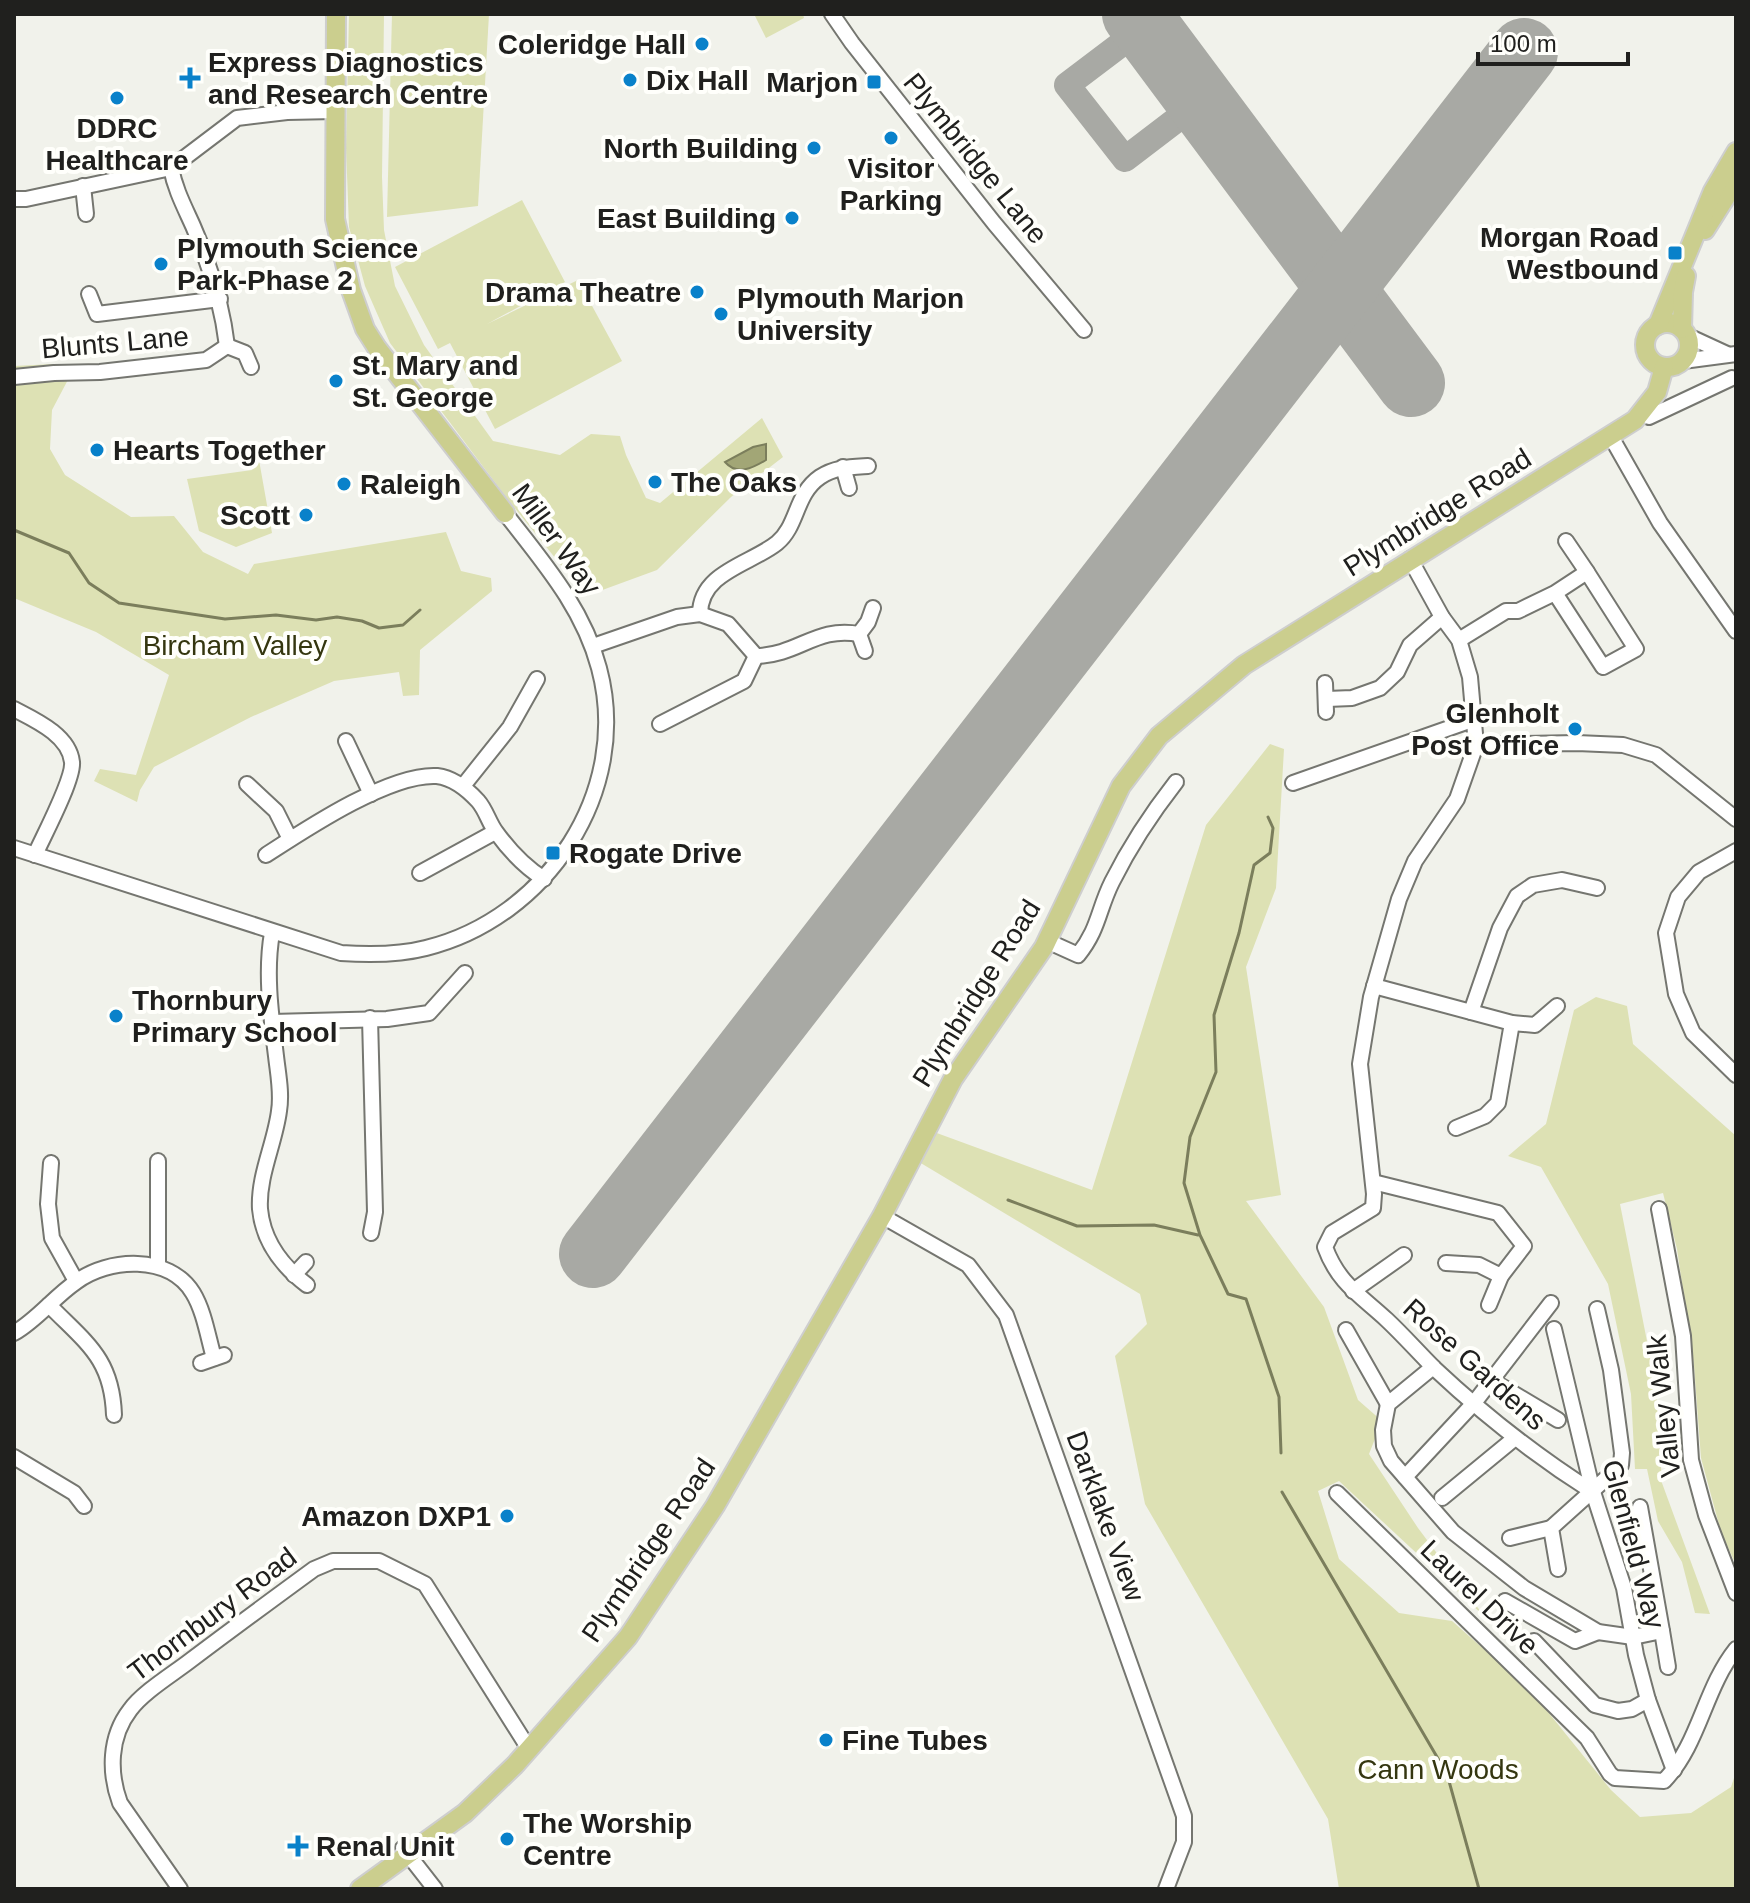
<svg xmlns="http://www.w3.org/2000/svg" width="1750" height="1903" font-family="Arial,sans-serif">
<style>
.green{fill:#dde1b4}
.water{fill:#a2a676;stroke:#7b7e5c;stroke-width:2}
.lines{fill:none;stroke-linecap:round;stroke-linejoin:round}
.stream{stroke:#7b7e5c;stroke-width:3}
.taxiway{stroke:#a8a9a4;stroke-width:26}
.runway{stroke:#a8a9a4;stroke-width:68}
.minor-casing{stroke:#757670;stroke-width:18}
.major-casing{stroke:#cecece;stroke-width:22}
.minor{stroke:#fff;stroke-width:14}
.major{stroke:#cbce8e;stroke-width:18}
.poi-dot{fill:#0981ca;stroke:#fffffb;stroke-width:3}
.labels{text-anchor:middle;stroke-width:8;stroke-linejoin:round;paint-order:stroke}
.poi-label{font-size:28px;font-weight:bold;fill:#20201e;stroke:#fffffb;text-anchor:start}
.street-label{font-size:28px;fill:#20201e;stroke:#fffffb}
.park-label{font-size:28px;fill:#34360f;stroke:#fffffb}
</style>
<rect width="100%" height="100%" fill="#f1f2eb"/>
<!-- green -->
<g class="green">
<path d="M349 14H384L382 177 384 230 395 286 424 345 493 441 560 455 591 434 620 436 626 455 646 498 660 503 762 418 783 457 731 497 657 570 586 596 509 501 390 343 365 286 349 227 346 148Z"/>
<path d="M392 14H489L478 206 387 217Z"/>
<path d="M754 14H803L804 18 766 38Z"/>
<path d="M522 200 565 282 487 324 578 280 622 361 495 429 450 343 438 349 395 267Z"/>
<path d="M54 364 71 374 52 410 50 449 65 475 131 517 174 516 203 552 248 574 254 564 446 532 461 571 491 578 492 591 420 650 419 695 403 696 399 672 334 681 251 717 154 767 140 790 137 802 94 781 100 769 136 775 169 675 96 632 14 598V366Z"/>
<path d="M259 460 272 533 236 547 199 531 187 479 252 470Z"/>
<path d="M1270 744 1284 749 1276 888 1246 967 1281 1195 1246 1201 1324 1307 1358 1400 1382 1421 1369 1454 1418 1528 1484 1616 1339 1481 1318 1491 1339 1559 1399 1613 1452 1621 1531 1691 1611 1790 1640 1817 1691 1813 1731 1787 1736 1772V1889H1339L1328 1819 1145 1504 1115 1356 1147 1324 1140 1294 919 1162 934 1132 1092 1190 1206 825Z"/>
<path d="M1596 997 1627 1006 1633 1044 1736 1136V1565L1721 1532 1701 1458 1694 1366 1677 1249 1663 1193 1620 1204 1656 1387 1662 1483 1710 1614 1695 1613 1682 1562 1658 1521 1647 1469H1635L1631 1394 1608 1284 1541 1167 1508 1156 1546 1124 1574 1010Z"/>
</g>
<!-- water -->
<path class="water" d="M766 444V460C753 468 737 476 725 462L753 447Z"/>
<g class="lines">
<!-- stream -->
<g class="stream">
<path d="M14 530 69 553 89 583 119 603 225 619 276 615 316 620 337 617 362 621 379 628 403 625 420 610"/>
<path d="M1268 817 1273 828 1270 853 1254 865 1239 933 1214 1015 1216 1072 1190 1137 1184 1183 1200 1235 1228 1294 1246 1299 1279 1397 1281 1453"/>
<path d="M1008 1200 1077 1226 1154 1225 1198 1235"/>
<path d="M1282 1492 1447 1774 1479 1889"/>
</g>
<!-- taxiway -->
<path class="taxiway" d="M1145 26 1067 85 1125 159 1201 101"/>
<!-- runway -->
<g class="runway">
<path d="M1136 14 1411 383"/>
<path d="M593 1254 1524 52"/>
</g>
<!-- minor casing -->
<g class="minor-casing">
<g id="minor">
<path d="M832 14 852 43 994 223 1084 330"/>
<path d="M171 168C175 189 184 206 193 226 210 265 222 304 227 346"/>
<path d="M83 186 86 214"/>
<path d="M14 199H26L171 168 237 118 287 112 335 111"/>
<path d="M89 294 97 314 220 299"/>
<path d="M1688 336 1727 354"/>
<path d="M227 346 245 353 251 367"/>
<path d="M1683 361 1736 354"/>
<path d="M14 377 54 373 100 372 206 360 227 346"/>
<path d="M1649 417 1732 378"/>
<path d="M1610 435 1660 523 1736 631"/>
<path d="M843 467 849 488"/>
<path d="M1566 541 1587 572"/>
<path d="M1410 559 1442 617 1459 640 1470 677 1476 745 1457 799 1415 861 1399 899 1371 997 1360 1064 1374 1194 1373 1208 1332 1233 1325 1247C1338 1283 1360 1295 1387 1320 1403 1335 1418 1352 1434 1368 1483 1414 1536 1456 1593 1492"/>
<path d="M700 614C700 572 751 564 777 543 798 526 795 494 820 477 835 467 851 467 868 466"/>
<path d="M859 634 865 651"/>
<path d="M1459 640 1506 611H1518L1555 593 1587 572 1636 649 1603 667 1555 593"/>
<path d="M593 646 677 617 700 614 728 624 756 656C799 655 816 626 859 634L868 622 873 608"/>
<path d="M1325 683 1326 712"/>
<path d="M1327 699 1352 698 1380 688 1397 672 1410 645 1442 617"/>
<path d="M14 709C35 720 69 735 72 762 74 779 43 837 35 855"/>
<path d="M660 724 744 681 756 656"/>
<path d="M346 741 371 794"/>
<path d="M1476 745 1577 743 1623 745 1656 755 1736 819"/>
<path d="M1293 783 1475 719"/>
<path d="M247 784 276 811 290 839"/>
<path d="M463 786 510 727 537 679"/>
<path d="M14 848 341 953C370 955 399 955 426 948 547 918 632 791 599 668 583 607 542 561 505 513"/>
<path d="M1736 851 1699 872 1678 897 1666 933 1676 994 1693 1033 1736 1075"/>
<path d="M266 855C306 829 390 773 437 776 453 778 467 789 478 801 486 810 489 823 496 832 509 850 525 867 544 879"/>
<path d="M420 873 495 832"/>
<path d="M272 933C265 973 271 1015 276 1056 278 1074 282 1093 279 1111 275 1143 258 1176 260 1209 263 1241 282 1266 307 1285"/>
<path d="M1047 941 1078 955C1099 929 1098 910 1112 882 1130 846 1151 814 1176 782"/>
<path d="M1374 986 1512 1023 1535 1025 1557 1006"/>
<path d="M1471 1012 1500 928 1517 896 1533 885 1562 880 1597 888"/>
<path d="M370 1018 375 1212 371 1233"/>
<path d="M272 1022 387 1019 429 1013 465 973"/>
<path d="M1456 1128 1485 1116 1498 1103 1512 1023"/>
<path d="M51 1163 48 1204 52 1238 76 1281"/>
<path d="M1373 1182 1498 1213 1524 1246 1501 1276 1489 1305"/>
<path d="M1659 1209 1683 1336 1691 1460 1706 1515 1736 1593"/>
<path d="M882 1216 968 1265 1006 1315 1184 1816V1842L1166 1889"/>
<path d="M1446 1263 1479 1265 1501 1276"/>
<path d="M158 1266V1161"/>
<path d="M294 1275 306 1262"/>
<path d="M1353 1291 1404 1255"/>
<path d="M49 1305C86 1343 112 1358 114 1415"/>
<path d="M1554 1329 1593 1492 1624 1588 1636 1655 1648 1700 1674 1770"/>
<path d="M1346 1330 1388 1404"/>
<path d="M14 1333C37 1320 54 1297 76 1282 108 1258 169 1254 193 1293 204 1311 208 1337 214 1358"/>
<path d="M201 1363 224 1355"/>
<path d="M1433 1367 1388 1404 1383 1430 1384 1446 1391 1461 1453 1532 1524 1588 1598 1632 1633 1637 1662 1631 1640 1507"/>
<path d="M1491 1380 1558 1420"/>
<path d="M14 1457 74 1493 84 1506"/>
<path d="M1405 1477 1474 1403 1551 1303"/>
<path d="M1337 1493 1587 1738 1610 1774 1615 1778 1664 1781C1700 1743 1704 1689 1736 1649"/>
<path d="M1442 1498 1515 1438"/>
<path d="M1510 1538 1551 1528"/>
<path d="M1558 1569 1551 1528 1621 1465 1622 1453 1611 1370 1597 1309"/>
<path d="M1505 1601 1575 1641 1598 1632"/>
<path d="M1662 1631 1668 1667"/>
<path d="M1534 1641 1595 1705 1618 1711 1632 1709 1648 1700"/>
<path d="M403 1848 435 1889"/>
<path d="M180 1889 120 1803C109 1773 109 1737 130 1710 143 1692 173 1674 191 1660 232 1629 273 1599 314 1569L333 1561H379L425 1584 529 1749"/>
</g>
</g>
<!-- major casing -->
<g class="major-casing">
<g id="major">
<path d="M336 14 335 219 351 290 365 329 377 348 505 513"/>
<path d="M1705 230 1736 181"/>
<circle cx="1667" cy="345" r="22"/>
<path d="M1658 325 1713 191 1736 152"/>
<path d="M1682 329 1683 292 1686 276"/>
<path d="M360 1889 465 1813 515 1765 628 1637 715 1506 882 1216 953 1079 1044 947 1121 786 1159 736 1244 665 1635 420 1657 392 1664 367"/>
</g>
</g>
<!-- minor -->
<use href="#minor" class="minor"/>
<!-- major -->
<use href="#major" class="major"/>
</g>
<!-- markers -->
<g class="poi-dot">
<circle cx="702" cy="44" r="8"/>
<path d="M186 66h8v8h8v8h-8v8h-8v-8h-8v-8h8z"/>
<circle cx="630" cy="80" r="8"/>
<rect x="866" y="74" width="16" height="16" rx="4"/>
<circle cx="117" cy="98" r="8"/>
<circle cx="891" cy="138" r="8"/>
<circle cx="814" cy="148" r="8"/>
<circle cx="792" cy="218" r="8"/>
<rect x="1667" y="245" width="16" height="16" rx="4"/>
<circle cx="161" cy="264" r="8"/>
<circle cx="697" cy="292" r="8"/>
<circle cx="721" cy="314" r="8"/>
<circle cx="336" cy="381" r="8"/>
<circle cx="97" cy="450" r="8"/>
<circle cx="655" cy="482" r="8"/>
<circle cx="344" cy="484" r="8"/>
<circle cx="306" cy="515" r="8"/>
<circle cx="1575" cy="729" r="8"/>
<rect x="545" y="845" width="16" height="16" rx="4"/>
<circle cx="116" cy="1016" r="8"/>
<circle cx="507" cy="1516" r="8"/>
<circle cx="826" cy="1740" r="8"/>
<circle cx="507" cy="1839" r="8"/>
<path d="M294 1834h8v8h8v8h-8v8h-8v-8h-8v-8h8z"/>
</g>
<g class="labels">
<!-- poi labels -->
<g class="poi-label">
<text x="686" y="54" text-anchor="end">Coleridge Hall</text>
<text x="208" y="72">Express Diagnostics<tspan x="208" dy="32">and Research Centre</tspan></text>
<text x="646" y="90">Dix Hall</text>
<text x="858" y="92" text-anchor="end">Marjon</text>
<text x="117" y="138" text-anchor="middle">DDRC<tspan x="117" dy="32">Healthcare</tspan></text>
<text x="798" y="158" text-anchor="end">North Building</text>
<text x="891" y="178" text-anchor="middle">Visitor<tspan x="891" dy="32">Parking</tspan></text>
<text x="776" y="228" text-anchor="end">East Building</text>
<text x="1659" y="247" text-anchor="end">Morgan Road<tspan x="1659" dy="32">Westbound</tspan></text>
<text x="177" y="258">Plymouth Science<tspan x="177" dy="32">Park-Phase 2</tspan></text>
<text x="681" y="302" text-anchor="end">Drama Theatre</text>
<text x="737" y="308">Plymouth Marjon<tspan x="737" dy="32">University</tspan></text>
<text x="352" y="375">St. Mary and<tspan x="352" dy="32">St. George</tspan></text>
<text x="113" y="460">Hearts Together</text>
<text x="671" y="492">The Oaks</text>
<text x="360" y="494">Raleigh</text>
<text x="290" y="525" text-anchor="end">Scott</text>
<text x="1559" y="723" text-anchor="end">Glenholt<tspan x="1559" dy="32">Post Office</tspan></text>
<text x="569" y="863">Rogate Drive</text>
<text x="132" y="1010">Thornbury<tspan x="132" dy="32">Primary School</tspan></text>
<text x="491" y="1526" text-anchor="end">Amazon DXP1</text>
<text x="842" y="1750">Fine Tubes</text>
<text x="523" y="1833">The Worship<tspan x="523" dy="32">Centre</tspan></text>
<text x="316" y="1856">Renal Unit</text>
</g>
<!-- street labels -->
<g class="street-label">
<text transform="translate(976 158) rotate(51)" y="10">Plymbridge Lane</text>
<text transform="translate(115 342) rotate(-5)" y="10">Blunts Lane</text>
<text transform="translate(1437 512) rotate(-32)" y="10">Plymbridge Road</text>
<text transform="translate(557 539) rotate(54)" y="10">Miller Way</text>
<text transform="translate(976 993) rotate(-58)" y="10">Plymbridge Road</text>
<text transform="translate(1475 1364) rotate(42)" y="10">Rose Gardens</text>
<text transform="translate(1663 1406) rotate(-96)" y="10">Valley Walk</text>
<text transform="translate(1106 1516) rotate(70)" y="10">Darklake View</text>
<text transform="translate(1634 1544) rotate(75)" y="10">Glenfield Way</text>
<text transform="translate(648 1550) rotate(-56)" y="10">Plymbridge Road</text>
<text transform="translate(1480 1597) rotate(44)" y="10">Laurel Drive</text>
<text transform="translate(212 1614) rotate(-37)" y="10">Thornbury Road</text>
</g>
<!-- park labels -->
<g class="park-label">
<text x="235" y="655">Bircham Valley</text>
<text x="1438" y="1779">Cann Woods</text>
</g>
</g>
<!-- border -->
<rect width="1750" height="1903" fill="none" stroke="#20201e" stroke-width="32"/>
<!-- scale -->
<path d="M1478 52v12h150v-12" fill="none" stroke="#20201e" stroke-width="4"/>
<text x="1490" y="52" font-size="24" fill="#20201e" stroke="#fffffb" stroke-width="6" paint-order="stroke">100 m</text>
</svg>
